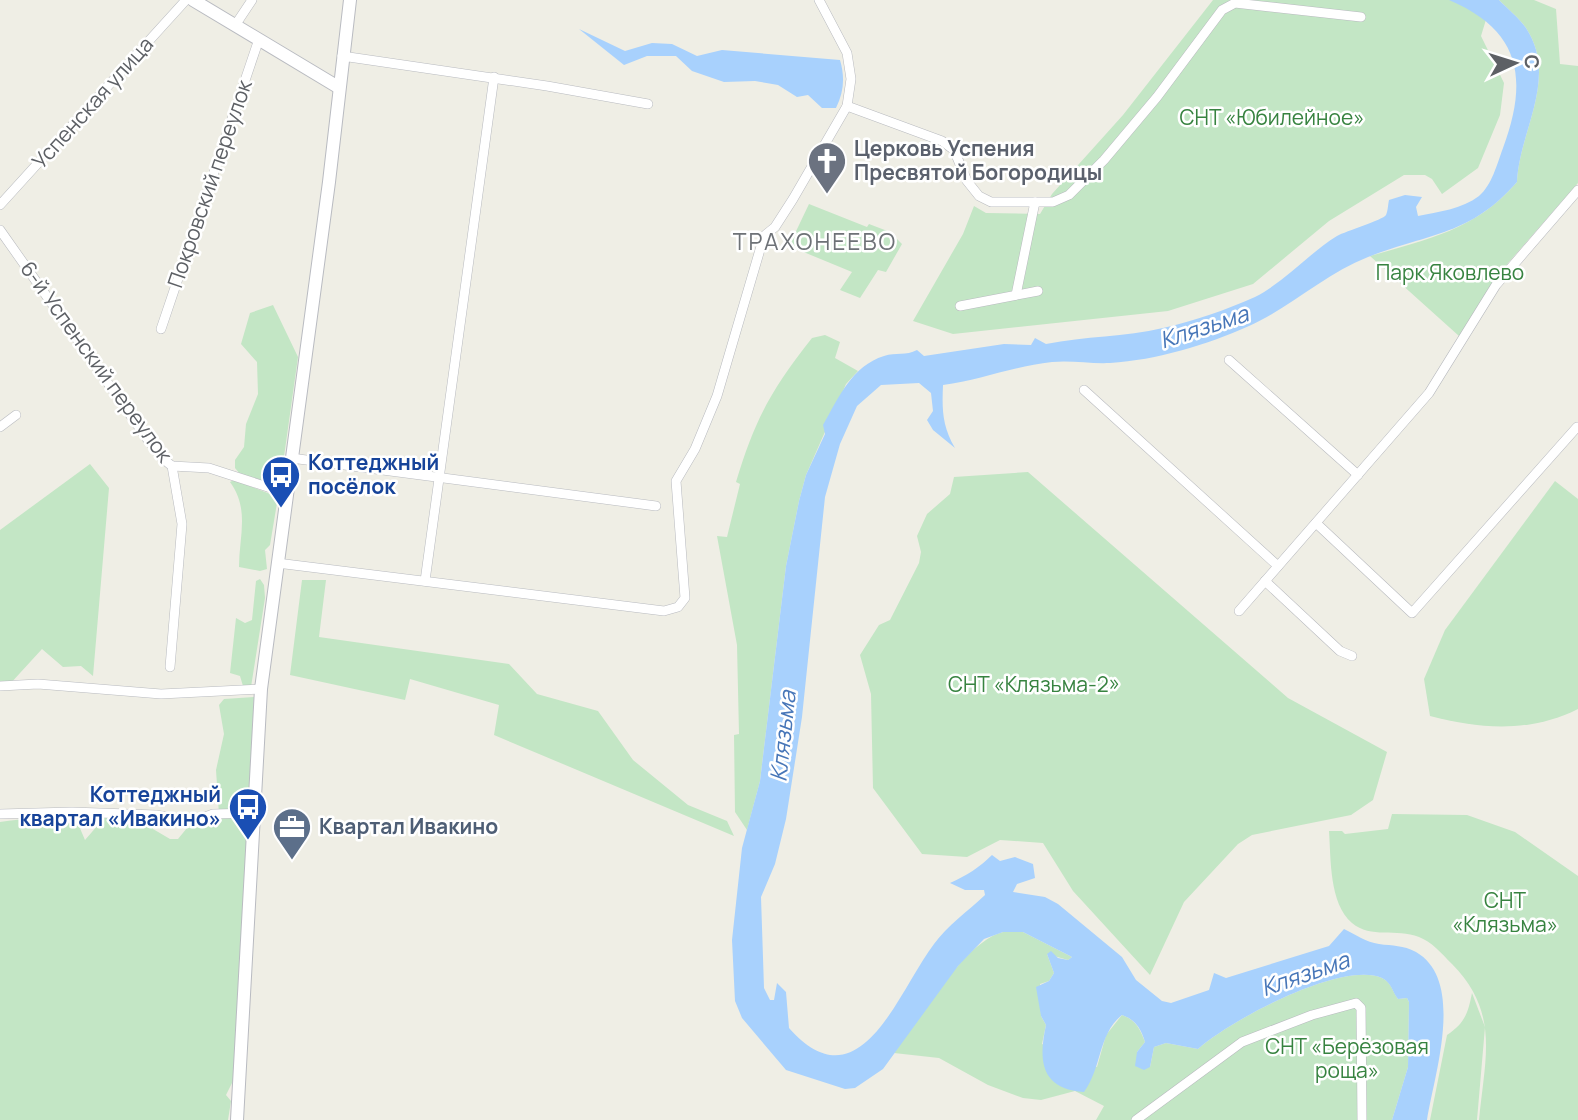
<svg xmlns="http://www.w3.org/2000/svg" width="1578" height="1120" font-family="Manrope,sans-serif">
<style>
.green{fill:#c3e6c5}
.water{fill:#a8d1fd}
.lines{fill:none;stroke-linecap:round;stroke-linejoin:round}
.street-casing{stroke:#b8babf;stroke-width:10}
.secondary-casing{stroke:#b9bbc1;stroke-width:14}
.street{stroke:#fff;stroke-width:9}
.secondary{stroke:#fff;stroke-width:12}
.labels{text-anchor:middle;stroke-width:5;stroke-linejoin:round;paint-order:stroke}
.street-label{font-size:21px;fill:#5d6065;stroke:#fff}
.park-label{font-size:21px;fill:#378340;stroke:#fff}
.worship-label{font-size:21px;font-weight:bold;fill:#5b616d;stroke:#fff;text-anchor:start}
.transit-label{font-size:21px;font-weight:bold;fill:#164399;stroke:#fff;text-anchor:start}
.service-label{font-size:21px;font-weight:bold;fill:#4e5e75;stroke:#fff;text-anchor:start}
.neighbourhood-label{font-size:23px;letter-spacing:2px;fill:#6e7277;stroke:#fff}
.water-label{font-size:23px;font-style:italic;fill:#4776b8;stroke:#fff}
</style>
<rect width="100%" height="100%" fill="#efeee5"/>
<!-- green -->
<g class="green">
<path d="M1213 0H1492L1481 36 1504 83 1500 115 1478 168 1442 194 1432 179 1425 175H1404L1329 221 1253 284 1168 311 953 334 913 321 963 234 974 206 986 213 1040 214 1052 194 1123 115Z"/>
<path d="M1499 0H1534L1556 9 1560 64 1578 66V183L1508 263 1459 336 1370 256C1428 239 1476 230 1517 182 1519 131 1559 78 1526 28 1519 18 1508 9 1499 0Z"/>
<path d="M809 204 867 227 869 224 890 232 902 244 886 272 878 270 860 298 840 290 852 272 789 246Z"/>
<path d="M273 305 298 357 281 478 277 484 240 474 235 468V460L244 447 246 424 258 394 257 362 241 344 250 313Z"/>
<path d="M825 335 840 342 835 358 858 371 846 384 806 475 799 501 786 566 760 781 747 830 735 812 734 735 739 734 737 645 717 536 727 537 740 484 736 482C755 419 771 390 812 338Z"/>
<path d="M90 464 109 488 93 676 81 666 63 667 42 649 9 685 0 686V530Z"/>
<path d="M1028 472 1288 698 1387 752 1373 800 1351 815 1252 835 1238 844 1184 902 1150 975 1073 891 1043 843 1000 840 967 857 922 854 873 788 871 694 860 655 879 625 890 620 919 563 921 552 917 536 927 514 950 494 954 477Z"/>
<path d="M234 480 278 497 270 545 265 550 267 569 260 571 239 567C239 537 250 509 230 482Z"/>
<path d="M1555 481 1578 499V709C1530 733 1480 729 1430 716L1424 679 1445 630Z"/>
<path d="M260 579 264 585 265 598 251 687 243 686 240 676 230 673 236 618 245 623 252 620 256 581Z"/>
<path d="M302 580H326L319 637 509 664 537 694 598 711 633 760 688 805 727 821 734 836 494 735 499 705 410 679 405 700 290 675Z"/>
<path d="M254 697 234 1079 226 1095 231 1101 228 1120H0V822C27 818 53 817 79 826L85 840 105 817 145 818 152 822 153 829 170 839H178L187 828 212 826 219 814 216 770 224 734 219 705 224 699Z"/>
<path d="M1392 814 1467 815 1515 832 1578 876V1120H1479C1485 1057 1500 1013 1452 964 1441 953 1432 942 1419 937 1396 928 1371 939 1352 923 1329 903 1331 859 1329 831H1342L1345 834 1388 829Z"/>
<path d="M1003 932H1023L1072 957 1068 960 1047 954 1054 973 1049 981 1040 984 1041 1016 1046 1025 1042 1044 1097 1067 1106 1035 1122 1015C1136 1020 1140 1029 1145 1042L1137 1052 1150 1067 1154 1047 1166 1043 1198 1049C1229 1021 1342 960 1382 978 1392 983 1392 991 1398 999L1407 998 1409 1002 1408 1067 1392 1120H1096L1104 1106 1075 1091 1041 1100 1023 1098 988 1085 939 1058 894 1053C918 1020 965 941 1003 932Z"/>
<path d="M1472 993 1485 1027 1477 1120H1430L1447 1035C1465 1023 1468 1013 1472 993Z"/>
</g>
<!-- water -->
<g class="water">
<path d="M1449 0H1499C1508 9 1519 18 1526 28 1559 78 1519 131 1517 182 1470 236 1429 233 1368 257 1325 274 1291 307 1249 326 1206 345 1157 360 1110 363 1091 364 1071 360 1052 362 1014 366 980 380 943 385 942 409 942 426 955 448L933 430 927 420 933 411 931 393 919 383 881 385 857 406 840 444 825 497 802 717 786 819 775 864 761 897 764 988 770 1000H774L777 983 786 992 789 1028C860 1108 898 991 934 944 947 926 968 911 985 895L984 890H965L950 883C966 876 980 867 992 855L1000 861 1015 857 1033 864 1035 878 1017 884 1013 892 1045 897 1058 904 1122 957 1136 980 1162 1001 1171 1003 1209 990 1214 973 1226 978 1329 946 1344 929C1356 935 1366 942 1379 944 1393 946 1403 945 1416 952 1466 981 1434 1075 1427 1120H1392L1408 1067 1409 1002 1407 998 1398 999C1392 992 1392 983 1382 978 1342 960 1229 1021 1198 1049L1166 1043 1154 1047 1150 1067 1144 1070 1135 1066 1137 1052 1145 1042C1141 1029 1136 1020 1122 1015 1098 1034 1102 1068 1084 1092 1041 1089 1038 1061 1046 1025L1041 1016 1036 987 1049 981 1054 973 1047 954 1051 951 1058 958 1068 960 1072 957 1023 932H1003L984 939 958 966 883 1069 855 1088 845 1089 786 1070 742 1018 735 1001 732 940 742 848 760 781 786 566 799 501 806 475 825 434 823 425C839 397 852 366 884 356 896 352 906 356 917 350L924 356 1004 344 1031 345 1035 338 1046 344C1085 336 1125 337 1163 328 1194 321 1226 310 1255 297 1286 281 1308 254 1337 236 1346 231 1383 220 1386 215 1388 211 1388 204 1389 200L1405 195 1422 197 1416 207 1418 216C1438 212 1462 209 1479 196 1492 185 1497 164 1503 148 1528 80 1522 31 1449 0Z"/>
<path d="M579 29 625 51 652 43 672 44 697 56 722 50 840 60C845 77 844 92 836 108H822L808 95 797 97 778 85 755 81 724 82 692 71 676 56H647L624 65Z"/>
</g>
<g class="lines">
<!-- street casing -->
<g class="street-casing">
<g id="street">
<path d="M236 24 252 0"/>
<path d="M342 56 547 86 648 104"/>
<path d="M847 106 942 141 954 150 967 181 979 196 991 202H1053L1069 195 1104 160 1157 97 1222 10 1235 3 1361 17"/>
<path d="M0 205 186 0"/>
<path d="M0 230 148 440 162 458 172 466 182 524 170 667"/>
<path d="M1016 295 1035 202"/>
<path d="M960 306 1038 291"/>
<path d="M161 329 259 39"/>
<path d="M1229 360 1358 475"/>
<path d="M1084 390 1278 566"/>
<path d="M0 427 16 415"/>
<path d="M291 458 656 506"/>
<path d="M172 466 209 468 286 493"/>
<path d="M1316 523 1412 613 1577 427"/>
<path d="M277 563 664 611 678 607 685 598 676 481 695 449 717 396 764 236 775 227 793 199 847 106 851 79 847 53 819 0"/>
<path d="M425 581 494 77"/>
<path d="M1265 581 1340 651 1352 656"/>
<path d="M1239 611 1429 393 1496 285 1578 190"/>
<path d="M0 686 38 684 161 694 261 689"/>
<path d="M0 814 72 812 156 815 192 822 213 814 255 813"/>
<path d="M1136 1120 1242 1042 1312 1015 1356 1003 1361 1008 1362 1120"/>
</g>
</g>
<!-- secondary casing -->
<g class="secondary-casing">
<g id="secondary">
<path d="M193 0 338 87"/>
<path d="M237 1120 261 689 329 182 350 0"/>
</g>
</g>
<!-- street -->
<use href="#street" class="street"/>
<!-- secondary -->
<use href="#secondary" class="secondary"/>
</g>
<!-- icons -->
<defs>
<g id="church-pin" transform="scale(2.0125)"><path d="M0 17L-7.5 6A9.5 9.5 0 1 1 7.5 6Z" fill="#6b7280" stroke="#fff"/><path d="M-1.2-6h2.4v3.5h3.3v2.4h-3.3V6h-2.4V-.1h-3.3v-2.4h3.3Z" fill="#fff"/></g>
<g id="bus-pin" transform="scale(2.0125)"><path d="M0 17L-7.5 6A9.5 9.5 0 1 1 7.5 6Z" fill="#1a4fb4" stroke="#fff"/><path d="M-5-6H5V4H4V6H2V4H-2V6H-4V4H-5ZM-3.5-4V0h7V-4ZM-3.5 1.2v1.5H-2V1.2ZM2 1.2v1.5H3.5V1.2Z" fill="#fff"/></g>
<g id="office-pin" transform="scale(2.0125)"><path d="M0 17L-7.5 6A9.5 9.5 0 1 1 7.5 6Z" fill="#5c6f8a" stroke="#fff"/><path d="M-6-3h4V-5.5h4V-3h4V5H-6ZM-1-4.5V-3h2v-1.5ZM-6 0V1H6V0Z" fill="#fff"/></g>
</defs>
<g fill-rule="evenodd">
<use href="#church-pin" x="827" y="161"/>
<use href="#bus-pin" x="281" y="475"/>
<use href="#bus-pin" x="248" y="807"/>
<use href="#office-pin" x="292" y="827"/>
</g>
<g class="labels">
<!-- street labels -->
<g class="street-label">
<text transform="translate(93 103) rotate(-48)" y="7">Успенская улица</text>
<text transform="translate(210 184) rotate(-71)" y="7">Покровский переулок</text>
<text transform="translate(96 362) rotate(54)" y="7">6-й Успенский переулок</text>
</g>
<!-- park labels -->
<g class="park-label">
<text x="1272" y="125">СНТ «Юбилейное»</text>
<text x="1450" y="280">Парк Яковлево</text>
<text x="1034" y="692">СНТ «Клязьма-2»</text>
<text x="1505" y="908">СНТ<tspan x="1505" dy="24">«Клязьма»</tspan></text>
<text x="1347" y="1054">СНТ «Берёзовая<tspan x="1347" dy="24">роща»</tspan></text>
</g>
<!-- worship labels -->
<g class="worship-label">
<text x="854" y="156">Церковь Успения<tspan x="854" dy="24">Пресвятой Богородицы</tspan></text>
</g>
<!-- transit labels -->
<g class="transit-label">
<text x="308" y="470">Коттеджный<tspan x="308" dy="24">посёлок</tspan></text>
<text x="221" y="802" text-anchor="end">Коттеджный<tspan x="221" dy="24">квартал «Ивакино»</tspan></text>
</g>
<!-- service labels -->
<g class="service-label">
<text x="319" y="834">Квартал Ивакино</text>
</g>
<!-- neighbourhood labels -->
<g class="neighbourhood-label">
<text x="815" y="250">ТРАХОНЕЕВО</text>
</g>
<!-- water labels -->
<g class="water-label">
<text transform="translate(1204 327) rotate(-18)" y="8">Клязьма</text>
<text transform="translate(783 736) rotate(-84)" y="8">Клязьма</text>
<text transform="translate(1305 974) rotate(-19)" y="8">Клязьма</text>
</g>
</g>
<!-- north arrow -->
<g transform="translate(1515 63) rotate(86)" stroke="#ffffff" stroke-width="5" paint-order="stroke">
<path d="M0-5L12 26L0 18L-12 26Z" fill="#5d6065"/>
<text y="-10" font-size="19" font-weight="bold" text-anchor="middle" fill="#5d6065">С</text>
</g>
</svg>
